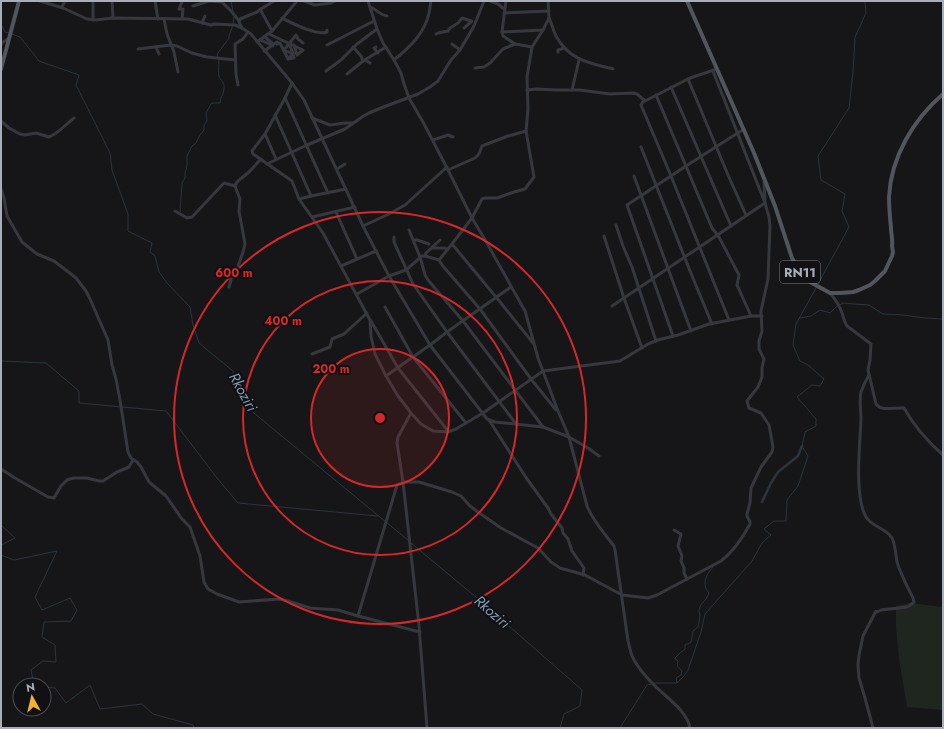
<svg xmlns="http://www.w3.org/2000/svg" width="944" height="729" font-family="Jost,sans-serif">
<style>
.green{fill:#1e261f}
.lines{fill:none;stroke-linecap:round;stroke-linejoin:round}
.stream{stroke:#2c353c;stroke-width:1}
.canal{stroke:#2c353c;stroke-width:2.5}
.minor{stroke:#37383d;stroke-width:3}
.major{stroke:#53555c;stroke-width:4}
.ring{fill:none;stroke:#d62828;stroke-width:2}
.labels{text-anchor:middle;stroke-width:4;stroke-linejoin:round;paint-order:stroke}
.shield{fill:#111113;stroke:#7b7e86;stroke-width:1}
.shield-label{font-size:13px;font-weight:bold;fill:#a8adb8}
.water-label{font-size:15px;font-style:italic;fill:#7f9bb3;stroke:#111113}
.centre{fill:#d62828;stroke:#111113;stroke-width:2}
.ring-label{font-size:12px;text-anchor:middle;font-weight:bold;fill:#d62828;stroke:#111113;stroke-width:4;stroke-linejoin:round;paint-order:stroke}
</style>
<rect width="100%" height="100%" fill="#161618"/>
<!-- green -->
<path class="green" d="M910 603 943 607V710L907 707 899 659 896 628V606Z"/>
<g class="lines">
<!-- stream -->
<g class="stream">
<path d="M231 1 233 11"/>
<path d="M1 24 5 32 9 33"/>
<path d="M12 34 20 37 39 61 79 75 76 85 110 153 112 170 128 214V231L152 243 150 252 155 256 159 272 167 283 190 307 193 325 199 343 233 371 234 382 251 400 249 409 409 541"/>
<path d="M218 57 217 55 218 53 229 38V36L233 25 234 16"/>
<path d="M180 212 182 183 185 178V173L187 166V156L192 146 196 143 200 135 204 130V125L207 121 206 113 211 104 212 103H220C220 97 224 94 224 88 225 83 220 80 219 76 218 74 219 61 219 59"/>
<path d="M818 284 849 227 842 211 845 194 821 180 818 156 849 108 853 71 855 37 866 13 865 1"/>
<path d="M800 318 811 316 820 310 830 313 836 307 843 303 854 304 869 305 883 314 903 315 925 318 943 319"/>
<path d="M1 361 46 363 79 391V403L166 411 217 478 238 503 378 516"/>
<path d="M1 525 15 538 1 545"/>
<path d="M411 543 477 598 582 690 580 706 564 714 560 728"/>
<path d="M1 555 14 560 57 551 35 597 42 610 70 598 77 610 71 621 44 622 42 637 55 645 56 662 43 661 31 670 34 685"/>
<path d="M677 682 676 678 681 675 682 671C679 667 676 668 678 661L675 659V658L680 653 685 649V645L686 644H688L691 642 693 631 698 627 700 616 699 611 700 606 706 599 709 593C701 584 706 575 713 567"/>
<path d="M654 683H677L684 676 688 670 701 632 705 614 752 561 762 543 771 535 764 529 774 521H786L787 500 798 486 808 456 802 446 805 432 816 426V419L797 397 812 385 820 386 824 379 808 365 800 361 793 345 796 324 816 288"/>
<path d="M44 687 55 688 66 703 90 685 100 709 142 704 153 714 193 725 194 728"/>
<path d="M620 728 647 685 651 684"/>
</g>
<!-- canal -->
<path class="canal" d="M762 502 771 483 778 472 798 456 802 446"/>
<!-- minor -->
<g class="minor">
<path d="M40 1 63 8 87 19 96 20 113 18 188 19 211 25 215 24 235 25 242 28 251 34 292 83 304 100 363 226 389 276 430 345 487 419 495 422 543 427 569 437 587 506C593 521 604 533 614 546L615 550 628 641C629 645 630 649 631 653 635 665 646 677 655 686 666 697 687 711 690 728"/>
<path d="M93 1V20"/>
<path d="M112 1 113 18"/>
<path d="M155 1 158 19"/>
<path d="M181 1 182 2 179 9H183L182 19"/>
<path d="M221 1 232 12 239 21"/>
<path d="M304 1 315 5 331 3 335 1"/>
<path d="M368 1 377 29 383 43 394 60 401 73 404 84 409 98 423 122 448 170 472 218 484 238 525 311 538 358 558 411 569 437 588 448 599 456"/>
<path d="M490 1 492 2 498 4 504 9"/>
<path d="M506 1 502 32 503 36 515 44 532 47"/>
<path d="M193 6 209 1 222 2"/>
<path d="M62 7 65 1"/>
<path d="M370 7C376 9 380 15 387 16"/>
<path d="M260 9 272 31"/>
<path d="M504 13 549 11"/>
<path d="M282 18C292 23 316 36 327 32V30"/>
<path d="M549 18C552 24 553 30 556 36 569 60 589 63 613 69"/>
<path d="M164 19 167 34 174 52 178 72"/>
<path d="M202 23 205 16"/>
<path d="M242 28 239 22 240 19 257 12 261 9 274 1"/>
<path d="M464 28 472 21"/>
<path d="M502 32 543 30"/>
<path d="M269 34 303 50 297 55 294 45"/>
<path d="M436 34 438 33 448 31 450 28 458 23 462 18 471 21"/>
<path d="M265 37 273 44"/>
<path d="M261 40 273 46"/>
<path d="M257 42 272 31 297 1"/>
<path d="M452 44 460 50"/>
<path d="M1 45 3 42 8 39"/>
<path d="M327 45 374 21"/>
<path d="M156 47 159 54"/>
<path d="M353 47 361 56 363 61"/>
<path d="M376 47 374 48 378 53"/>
<path d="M138 49 171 45 177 46 192 53 207 57 235 60"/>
<path d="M284 50 296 35 298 39 303 43"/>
<path d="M264 51C268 49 273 44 277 42V44L280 43 288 59 294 58 293 53 288 59"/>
<path d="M284 51 293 53 289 44"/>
<path d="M558 52V50L565 48"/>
<path d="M365 60 370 63"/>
<path d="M394 60C409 48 425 33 429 13 430 9 430 5 431 1"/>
<path d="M475 68 484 67 490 63 503 49 515 44"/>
<path d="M714 70 693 77 688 79 728 175 746 215"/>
<path d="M326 71 341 60 357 44 377 29"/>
<path d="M347 74 363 61 386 47"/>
<path d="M292 83 285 98 265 134 252 151 253 154 292 181 299 199 323 233 370 320 371 336 375 354 386 376 398 396 411 413 421 424 433 431 448 432 456 429 483 413 543 371 620 361 648 344 658 340 678 335 709 324 751 316H762"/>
<path d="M238 85 236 74 235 44 243 39 248 32"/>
<path d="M671 87 731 226"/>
<path d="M527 90 537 89 555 90H580L610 94 633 93 637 94 645 101 688 79"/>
<path d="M572 90 579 60"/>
<path d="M656 95 712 228 719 237 739 275 737 285 751 316"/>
<path d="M285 98 328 193"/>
<path d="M644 100 641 105 671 176 729 320"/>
<path d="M275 115 311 196"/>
<path d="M312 118 330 125 345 123H353"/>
<path d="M1 121 9 128 20 134 25 135 36 133 49 137C59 133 66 124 74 118"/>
<path d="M265 134 276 159"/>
<path d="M433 140 448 135 453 137"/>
<path d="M641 147 690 271 712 324"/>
<path d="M267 164 307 145 345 129 362 117 369 113 381 108 418 94 430 87 438 81 451 60 460 50 474 26 484 1"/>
<path d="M337 169 345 164"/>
<path d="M448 170 475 158 479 154 482 146 508 136 526 131"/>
<path d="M634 176 691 331"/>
<path d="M1 189 4 198 7 216 22 242 37 254 54 261 71 274 76 278 86 291 90 299 108 340 112 365 116 379 120 400 128 452 131 458 137 462 141 467 149 482 160 491 166 496 182 519 190 527 200 556 204 582 208 589 217 594 239 602 279 599 288 601 310 608 338 610 358 616 420 632"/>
<path d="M299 199 311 196 346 189"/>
<path d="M175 211 187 218 192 217 224 183 235 186"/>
<path d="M336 212 357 259"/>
<path d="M312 217 355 207"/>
<path d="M616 225 623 246 632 267 656 341"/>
<path d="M363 226 389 214 405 205 447 167"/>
<path d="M409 230 420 257 425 275 428 280 463 321 543 427"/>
<path d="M604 236 624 298 642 348"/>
<path d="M394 237V242L413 284 447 332 516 424"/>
<path d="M414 240H417L429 244"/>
<path d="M452 244 496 297 533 343"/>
<path d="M432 248H445L447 250"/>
<path d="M425 256 426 253 440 240"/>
<path d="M439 260 452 244 472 218 482 199 485 198H497L514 192 525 189 534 177 526 131 528 109 527 77 532 47 543 30 549 18 548 1"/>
<path d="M341 266 376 251"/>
<path d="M229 287 232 276 237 269 243 252 245 244 239 211 240 199 236 189 235 185 238 181 249 172 261 159"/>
<path d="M830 293C835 299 840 306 842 313 844 318 844 322 847 326L871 344 870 360 868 370 876 404C882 412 895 407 904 408 914 426 927 441 943 455"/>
<path d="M357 294 389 276 406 270 422 256H425L439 260 442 265 480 309 531 379 556 410"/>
<path d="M612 306 765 203 713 71"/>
<path d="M385 307 413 357 466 423"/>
<path d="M371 321 398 368 448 431"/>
<path d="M673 336 627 205 686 166 744 129"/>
<path d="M312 354 330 347 332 339 344 334 367 313"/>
<path d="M869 375C866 380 863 386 861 392 859 401 861 410 861 419 860 444 854 496 866 517 872 527 886 528 892 538 895 543 896 556 897 562 901 575 907 586 913 598L914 602 909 606 907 607 881 610 877 612 876 611 863 636 859 655 858 665 859 678 865 698 873 728"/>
<path d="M386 376 430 345 447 332 511 287"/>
<path d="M411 413 398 437 397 443 403 482 419 626 427 728"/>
<path d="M489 420 527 479 548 508 551 514 562 528 563 533 568 539 572 551 584 568 583 575"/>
<path d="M1 469 15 478 48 497 54 498 61 486 67 480 73 478H87L99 481H103L117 472 129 467 133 460"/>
<path d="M674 530 681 534 678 546 682 556 681 561 684 568V573L687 579"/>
<path d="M358 616 397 485 403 482H419L452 492 461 496 470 506 478 512 501 528 538 548 551 562 560 568 585 575 622 595 648 598 657 595 721 561C733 552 743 537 750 524V522L747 516V514L750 503 751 488 761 467 772 452 773 447 769 425 761 413 749 408 747 401 758 387 762 377V368L764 359 759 349V341L762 331 761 311 768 279 770 226 769 217 765 203 764 182"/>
</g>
<!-- major -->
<g class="major">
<path d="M687 1 754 153 775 206 792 258 799 270 804 277 810 282 830 293H840L853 292 859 290 870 285 875 281 885 271 892 256 893 252 892 246C893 240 891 234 891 228 890 218 889 207 889 197 891 157 913 120 943 94"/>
<path d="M1 69 19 1"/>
</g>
</g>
<!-- distance rings -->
<circle cx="380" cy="418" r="69" fill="#d62828" fill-opacity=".12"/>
<g class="ring">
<circle cx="380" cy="418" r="69"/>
<circle cx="380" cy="418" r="137"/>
<circle cx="380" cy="418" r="206"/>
</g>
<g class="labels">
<!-- shield labels -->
<rect class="shield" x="780" y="261" width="40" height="22" rx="3"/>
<g class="shield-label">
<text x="800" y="277">RN11</text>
</g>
<!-- water labels -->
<g class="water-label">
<text transform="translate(243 392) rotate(61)" y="5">Rkoziri</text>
<text transform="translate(492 612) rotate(41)" y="5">Rkoziri</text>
</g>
</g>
<circle cx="380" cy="418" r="6" class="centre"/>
<g class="ring-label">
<text x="234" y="277">600 m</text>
<text x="283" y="325">400 m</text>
<text x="331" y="373">200 m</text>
</g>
<!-- border -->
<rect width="944" height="729" fill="none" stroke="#a8adb8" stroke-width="4"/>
<!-- north arrow -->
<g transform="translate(32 697) rotate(352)"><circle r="19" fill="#111113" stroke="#4d4f55"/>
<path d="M0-3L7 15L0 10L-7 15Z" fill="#f2b134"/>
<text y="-6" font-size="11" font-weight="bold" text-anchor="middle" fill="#a8adb8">N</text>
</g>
</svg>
